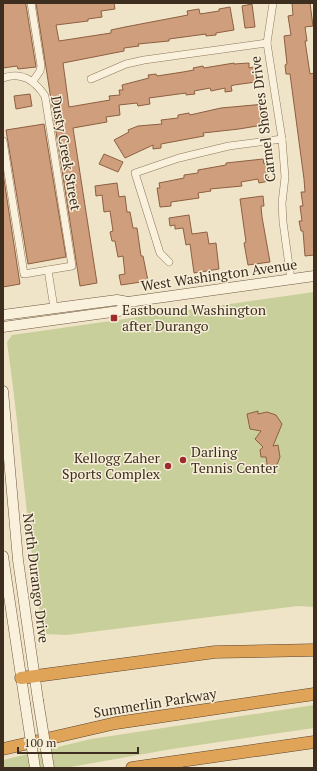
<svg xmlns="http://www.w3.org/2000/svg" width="317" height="771" font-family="'PT Serif',serif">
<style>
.green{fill:#c9cf9b}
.building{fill:#cf9f7d;stroke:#8d5f41}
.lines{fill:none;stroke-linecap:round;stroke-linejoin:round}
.minor-casing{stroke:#8d765c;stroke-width:8}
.secondary-casing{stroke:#6f573f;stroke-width:11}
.motorway-casing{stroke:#5b4430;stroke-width:13}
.minor{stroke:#faf1dc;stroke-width:7}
.secondary{stroke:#faf1dc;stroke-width:10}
.motorway{stroke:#e0a458;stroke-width:12}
.secondary-bridge-casing{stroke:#6f573f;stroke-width:11;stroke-linecap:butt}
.secondary-bridge{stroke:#faf1dc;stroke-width:10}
.poi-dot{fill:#9e2a2b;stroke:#f7eed8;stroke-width:1.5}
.labels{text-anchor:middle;stroke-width:3;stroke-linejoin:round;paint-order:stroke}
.street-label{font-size:14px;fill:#3d2e20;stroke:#f7eed8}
.poi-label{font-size:14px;fill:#3d2e20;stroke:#f7eed8;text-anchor:start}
</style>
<rect width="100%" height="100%" fill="#f0e4c8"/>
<!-- green -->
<g class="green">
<path d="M314 292V607L298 606 67 635 43 634C27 537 21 439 7 342L12 335Z"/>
<path d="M314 705V728L172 749 65 768H3V760L91 739Z"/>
</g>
<!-- building -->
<g class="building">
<path d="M3 3H25L26 5 36 67 18 69 17 66 3 68Z"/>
<path d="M36 3H114L115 9 101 11 102 17 88 19V21L56 25 59 41 111 33V30L125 27 188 15 187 11 199 9 200 14 219 11V9L230 7 234 30 216 33V35L206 36V34L169 39V41L138 44 139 46 124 48V51L63 63 69 107 110 100 109 96 120 95 119 90H123L122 85 149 78 148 75 156 74 157 76 183 72 194 70 193 68 203 66 204 68 234 63V64L249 63V68L254 67 256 82 234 85 231 86 232 91 225 92V88L211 91 210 88 194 91 195 94 186 95V93L149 98 150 104 138 106 137 103 119 105 120 115 106 117 107 122 73 128 97 283 80 286Z"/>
<path d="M292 3H310L313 26 305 27 307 41H305L310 74 314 73V255L305 256 303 231H301L299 221H302L300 206H303L301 192H305L304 179 290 74H286L285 65 287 64 284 36 291 35 288 16 293 15Z"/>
<path d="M252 4 255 27 245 28 242 6Z"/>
<path d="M30 94 32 106 16 109 14 96Z"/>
<path d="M265 104 266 119H263V125L239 129 203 133 204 136 161 144V148L153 149V145L125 158 114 140 129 132 128 130 138 126 162 124 161 120 178 118V115L189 113 190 115 221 108Z"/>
<path d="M44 124 66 257 28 264 6 130Z"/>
<path d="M104 154 123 162 118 172 99 164Z"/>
<path d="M263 159 264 164 266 163 269 181 259 183 258 179 241 182 242 186 210 189 211 191 198 193 199 198 171 202V206L160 207 157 188H160L159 183 184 178V175L198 173V170L226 165V163Z"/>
<path d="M3 173 20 284 3 287Z"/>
<path d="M117 183 119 197 125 196 127 212H130L133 228H137L141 256H143L148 281 121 285 119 275 125 274 123 256 118 257 115 241H112L110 232 113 231 110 211 104 212 102 195 96 196 95 186Z"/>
<path d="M263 196 264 206H261L262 217 270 262 248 265 244 243 246 242 240 199Z"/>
<path d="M189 215 192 234 207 232 209 244 216 243 219 269 194 273 190 244 186 245 183 228 175 229V225L170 226 169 218Z"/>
<path d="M258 411V414L267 412 276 415 282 424 273 446 278 445 280 457 273 475 268 471 266 457H261L260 450 263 447 255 439 261 431 250 429 247 414Z"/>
</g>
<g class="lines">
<!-- minor casing -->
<g class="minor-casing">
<g id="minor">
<path d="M31 3 41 66 40 71 33 81"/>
<path d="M273 3 267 43 282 139 285 177 282 203 283 222 291 280"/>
<path d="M3 78C22 71 35 81 45 96L72 266 24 274 3 141"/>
<path d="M91 79 126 64 144 60 267 43"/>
<path d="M169 262 160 253 135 173 179 158 229 146 282 139"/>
<path d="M48 270 54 308"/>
</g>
</g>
<!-- secondary casing -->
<g class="secondary-casing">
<g id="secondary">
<path d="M3 315 117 300 128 302 314 276"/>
<path d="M3 327 119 311 128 302"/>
<path d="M3 391 18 560 38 700"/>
<path d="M3 556 25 703"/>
</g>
</g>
<!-- motorway casing -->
<g class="motorway-casing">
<g id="motorway">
<path d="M21 678 215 652 314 650"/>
<path d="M3 749 116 723 314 694"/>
<path d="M132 768 314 742"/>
</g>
</g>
<!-- minor -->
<use href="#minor" class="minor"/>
<!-- secondary -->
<use href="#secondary" class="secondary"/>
<!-- motorway -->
<use href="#motorway" class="motorway"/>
<!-- secondary-bridge casing -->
<g class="secondary-bridge-casing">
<g id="secondary-bridge">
<path d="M38 700 49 768"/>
<path d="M25 703 35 768"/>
</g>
</g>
<!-- secondary-bridge -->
<use href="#secondary-bridge" class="secondary-bridge"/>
</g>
<!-- markers -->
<g class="poi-dot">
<rect x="110" y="314" width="8" height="8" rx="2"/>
<circle cx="183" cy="460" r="4"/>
<circle cx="168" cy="466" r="4"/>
</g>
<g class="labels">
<!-- street labels -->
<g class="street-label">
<text transform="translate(263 119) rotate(-97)" y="5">Carmel Shores Drive</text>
<text transform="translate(66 153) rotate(80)" y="5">Dusty Creek Street</text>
<text transform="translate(219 275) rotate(-8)" y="5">West Washington Avenue</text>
<text transform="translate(36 578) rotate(83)" y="5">North Durango Drive</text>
<text transform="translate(155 703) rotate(-9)" y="5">Summerlin Parkway</text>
</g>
<!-- poi labels -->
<g class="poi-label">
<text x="122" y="315">Eastbound Washington<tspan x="122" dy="16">after Durango</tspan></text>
<text x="191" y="457">Darling<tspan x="191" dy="16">Tennis Center</tspan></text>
<text x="160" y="463" text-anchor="end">Kellogg Zaher<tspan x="160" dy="16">Sports Complex</tspan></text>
</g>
</g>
<!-- border -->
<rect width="317" height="771" fill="none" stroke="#3d2e20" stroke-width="8"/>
<!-- scale -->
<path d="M18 747v6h120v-6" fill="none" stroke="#3d2e20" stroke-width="2"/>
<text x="24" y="747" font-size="12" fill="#3d2e20" stroke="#f7eed8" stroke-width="3" paint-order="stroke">100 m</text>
</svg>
